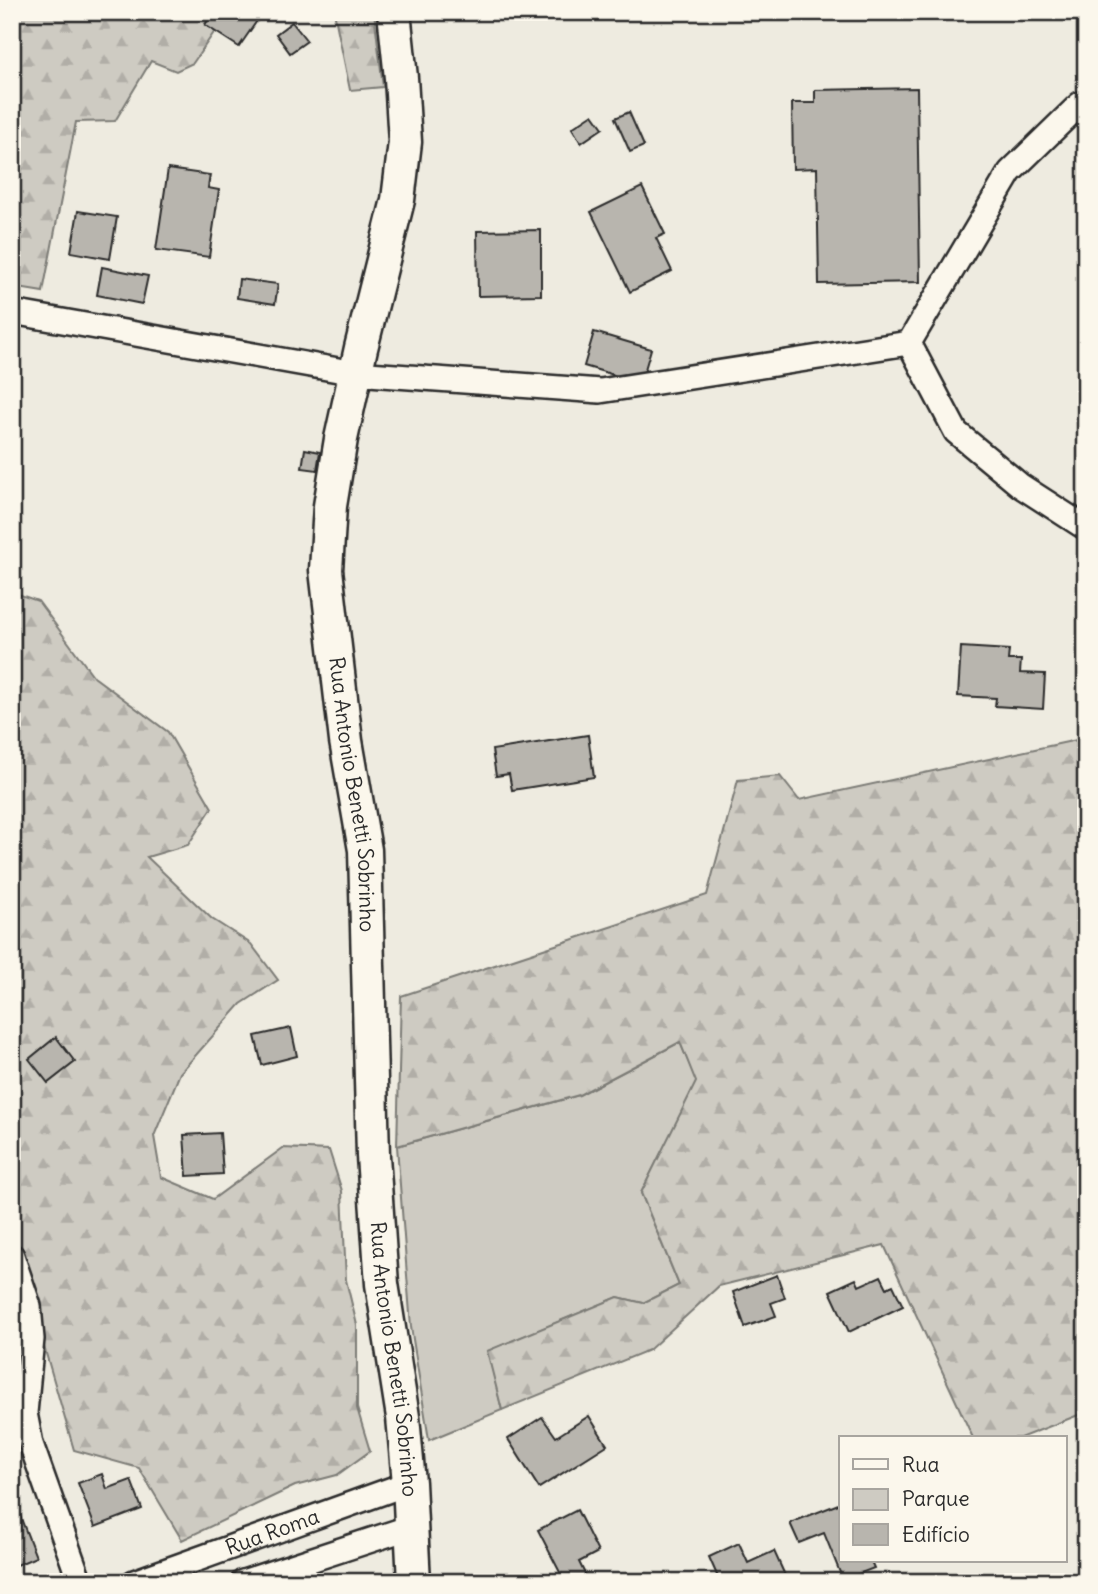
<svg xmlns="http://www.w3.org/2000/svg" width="1098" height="1594" font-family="Delius,sans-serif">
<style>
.green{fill:#cecbc2;stroke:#7c7b76;stroke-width:2}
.forest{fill:url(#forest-firs);stroke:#7c7b76;stroke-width:2}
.building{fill:#b8b5ae;stroke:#2b2b2b;stroke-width:2}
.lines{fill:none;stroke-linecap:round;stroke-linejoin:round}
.street-casing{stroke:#2b2b2b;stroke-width:28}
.secondary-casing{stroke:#2b2b2b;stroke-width:37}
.street{stroke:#fbf7ec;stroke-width:23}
.secondary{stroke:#fbf7ec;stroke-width:32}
.labels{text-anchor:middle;stroke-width:5;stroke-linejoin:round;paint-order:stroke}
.street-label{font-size:21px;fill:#2b2b2b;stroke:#fbf7ec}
</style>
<defs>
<pattern id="forest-firs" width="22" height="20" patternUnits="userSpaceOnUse" patternTransform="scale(1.75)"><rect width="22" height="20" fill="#cecbc2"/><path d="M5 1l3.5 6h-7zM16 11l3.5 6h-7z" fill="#b1aea7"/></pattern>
</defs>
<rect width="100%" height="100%" fill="#eeebe0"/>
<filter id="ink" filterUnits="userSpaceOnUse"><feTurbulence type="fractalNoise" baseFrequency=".0143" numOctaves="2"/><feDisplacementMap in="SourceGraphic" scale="14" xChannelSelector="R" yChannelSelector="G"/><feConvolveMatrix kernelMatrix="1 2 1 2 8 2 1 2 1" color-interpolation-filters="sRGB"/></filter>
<g filter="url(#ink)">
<!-- green -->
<path class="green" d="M680 1042 697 1082 641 1193 679 1285 643 1303 618 1297 488 1351 502 1410 429 1440 411 1327 397 1146 579 1095Z"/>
<!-- forest -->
<g class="forest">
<path d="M12 12H213L205 24 215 31 193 63 176 71 151 61 115 121 76 122 43 292 12 287Z"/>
<path d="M334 12H374L383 87 350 90Z"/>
<path d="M12 592 38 601 94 677 168 732 212 808 188 845 147 857 212 919 251 944 278 980 241 1004 180 1073 154 1136 161 1177 213 1199 283 1148 329 1150 342 1191 346 1280 357 1325V1408L370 1451 337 1475 295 1486 182 1540 139 1468 74 1450 12 1236Z"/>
<path d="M1086 738V1412L1020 1438H973L884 1245 719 1286 649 1350 502 1410 487 1351 618 1297 643 1303 679 1285 641 1193 696 1082 680 1042 579 1095 397 1146 401 996 707 895 738 780 780 776 799 800Z"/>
</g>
<!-- building -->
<g class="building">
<path d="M213 12H263L239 47 205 25Z"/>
<path d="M292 22 307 41 290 53 276 34Z"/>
<path d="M917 88 920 282 819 284 817 168 793 169 792 103H815V90Z"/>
<path d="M629 112 644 146 630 152 615 118Z"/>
<path d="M593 114 603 128 581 143 572 128Z"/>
<path d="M168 169 210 175 208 188 219 190 209 257 156 250Z"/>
<path d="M642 187 665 234 656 238 672 271 630 292 591 212Z"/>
<path d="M78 211 117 217 110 259 71 252Z"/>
<path d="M541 230V295L478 296 477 231Z"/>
<path d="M102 267 148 276 142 304 97 295Z"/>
<path d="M239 279 278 284 275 304 237 298Z"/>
<path d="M594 332 651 349 641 383 584 366Z"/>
<path d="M305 449 320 452 317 470 302 468Z"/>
<path d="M961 647 1009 650 1008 660H1021L1020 673 1045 674 1043 709 995 706 996 698 958 696Z"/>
<path d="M588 735 594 777 512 790 509 774 496 776 492 750Z"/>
<path d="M291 1028 297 1056 262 1065 255 1036Z"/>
<path d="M56 1037 75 1062 48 1083 29 1059Z"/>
<path d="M220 1133 223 1174 187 1176 184 1135Z"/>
<path d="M777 1275 785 1298 771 1303 776 1316 745 1327 733 1292Z"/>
<path d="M881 1276 887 1288 893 1285 903 1306 849 1332 830 1291 856 1279 859 1286Z"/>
<path d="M589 1416 607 1445 539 1488 508 1439 542 1417 556 1437Z"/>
<path d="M102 1474 107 1489 131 1480 142 1509 95 1527 78 1483Z"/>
<path d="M13 1498 36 1557 12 1567V1499Z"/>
<path d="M841 1503V1561H871L874 1568 843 1580 824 1533 799 1543 790 1523Z"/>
<path d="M577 1510 598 1552 579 1562 589 1582H565L538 1530Z"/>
<path d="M739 1543 748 1563 774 1551 788 1582H720L709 1557Z"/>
</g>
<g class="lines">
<!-- street casing -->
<g class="street-casing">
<g id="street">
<path d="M1086 103 1080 104 1010 172 909 343 956 432 1021 486 1086 528"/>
<path d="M12 312 355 373 600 391 909 343"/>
<path d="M12 1256 29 1306 32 1339 25 1413 31 1444 80 1582"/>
<path id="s1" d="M134 1582 409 1483"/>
<path d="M243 1582 411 1527"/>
</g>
</g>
<!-- secondary casing -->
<g class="secondary-casing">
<g id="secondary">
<path id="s2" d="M394 12 401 78 405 142 398 200 361 348 341 439 330 506 326 570 346 741 365 850 373 1156 382 1284 403 1417 409 1483 414 1582"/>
</g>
</g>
<!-- street -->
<use href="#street" class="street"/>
<!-- secondary -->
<use href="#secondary" class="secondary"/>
</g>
</g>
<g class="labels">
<!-- street labels -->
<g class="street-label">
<text dy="7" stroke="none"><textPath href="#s2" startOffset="793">Rua Antonio Benetti Sobrinho</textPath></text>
<text dy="7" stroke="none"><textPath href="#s2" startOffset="1360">Rua Antonio Benetti Sobrinho</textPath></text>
<text dy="7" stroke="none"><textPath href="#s1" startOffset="147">Rua Roma</textPath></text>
</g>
</g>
<!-- margin -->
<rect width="1098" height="1594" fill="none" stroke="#fbf7ec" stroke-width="42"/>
<rect x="21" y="21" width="1056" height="1552" fill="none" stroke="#2b2b2b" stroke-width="2.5" filter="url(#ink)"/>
<!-- legend -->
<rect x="839" y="1436" width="228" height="126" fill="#fbf7ec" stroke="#a8a59f" stroke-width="2"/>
<rect x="853" y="1459" width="35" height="10" fill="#fbf7ec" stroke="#a8a59f" stroke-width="2"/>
<text x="902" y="1472" font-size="21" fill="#2b2b2b">Rua</text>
<rect x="853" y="1489" width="35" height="21" fill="#cecbc2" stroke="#a8a59f" stroke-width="2"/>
<text x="902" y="1506" font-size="21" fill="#2b2b2b">Parque</text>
<rect x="853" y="1524" width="35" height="21" fill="#b8b5ae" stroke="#a8a59f" stroke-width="2"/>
<text x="902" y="1542" font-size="21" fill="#2b2b2b">Edifício</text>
</svg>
